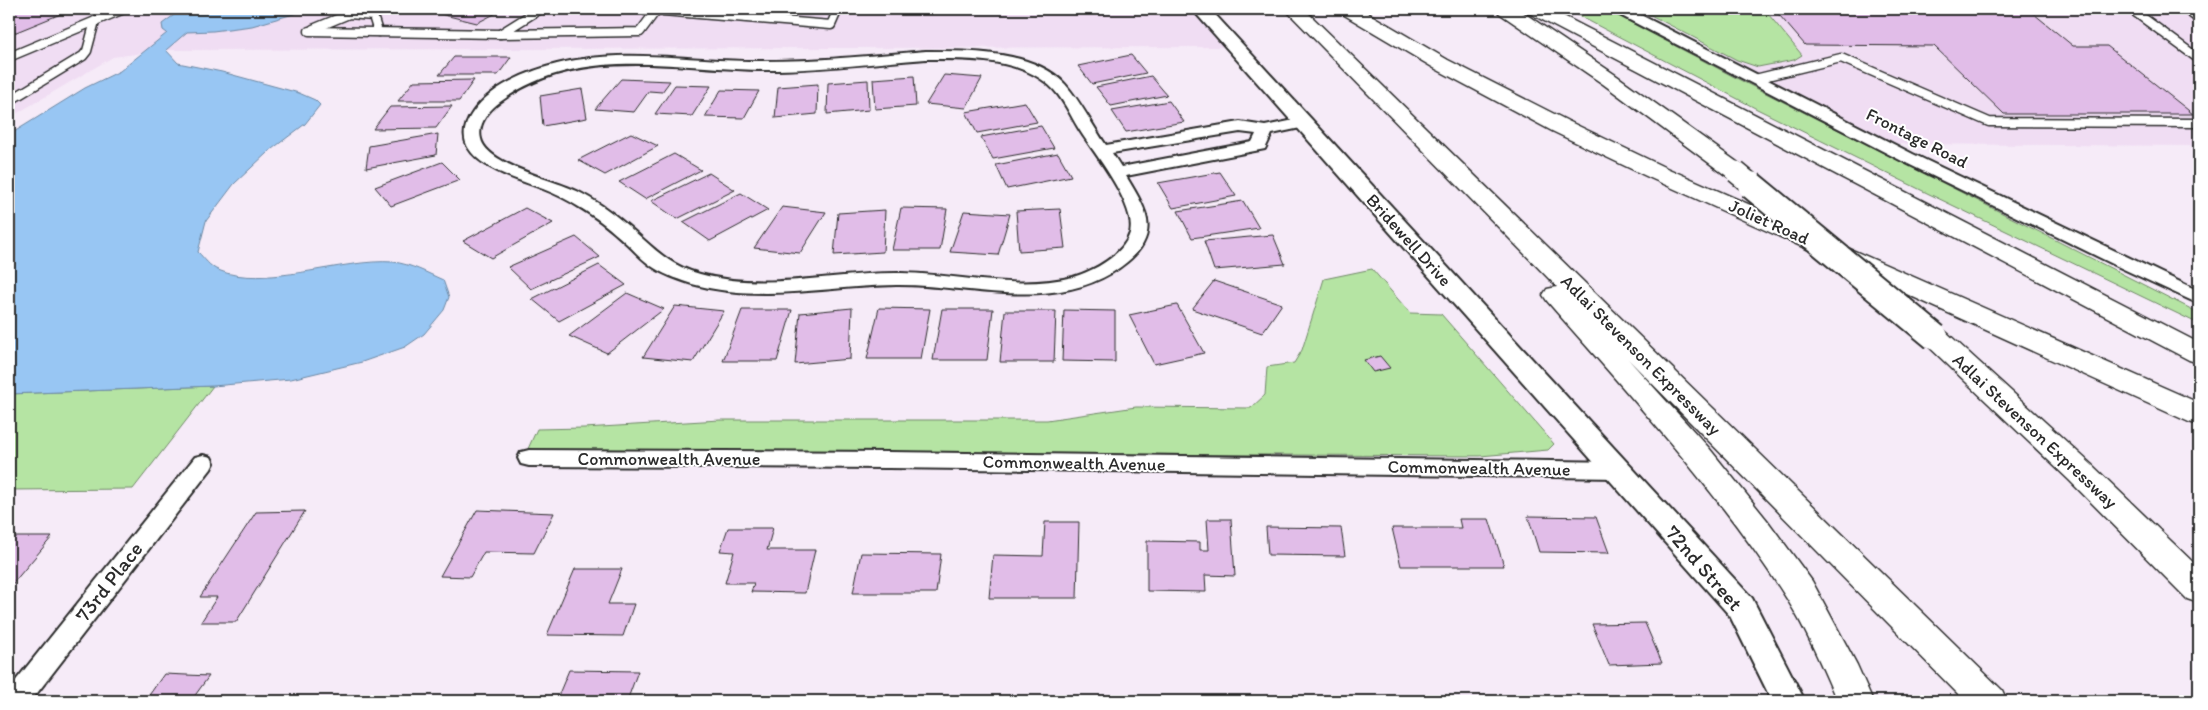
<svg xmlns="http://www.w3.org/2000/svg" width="2208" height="710" font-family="Itim,sans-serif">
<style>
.built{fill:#f0ddf3}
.green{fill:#b5e4a3;stroke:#708867}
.water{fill:#98c6f3;stroke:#6c88a3}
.building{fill:#e1bde8;stroke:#2b2b2b}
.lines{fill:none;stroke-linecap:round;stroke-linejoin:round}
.service-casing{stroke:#2b2b2b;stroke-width:11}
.minor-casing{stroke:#2b2b2b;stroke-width:4}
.tertiary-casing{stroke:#2b2b2b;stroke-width:4}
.motorway-casing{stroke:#2b2b2b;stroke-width:3}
.service{stroke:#fff;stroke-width:8}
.minor{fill:#fff;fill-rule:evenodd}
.tertiary{fill:#fff;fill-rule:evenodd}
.motorway{fill:#fff;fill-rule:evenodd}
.motorway-bridge-far1-casing{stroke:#2b2b2b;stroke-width:24;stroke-linecap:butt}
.motorway-bridge-casing{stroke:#2b2b2b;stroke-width:30;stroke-linecap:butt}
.motorway-bridge-far1{stroke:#fff;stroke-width:21}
.motorway-bridge{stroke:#fff;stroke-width:26}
.labels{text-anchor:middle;stroke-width:4;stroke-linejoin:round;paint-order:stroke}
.street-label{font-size:18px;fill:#2b2b2b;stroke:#fff}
.near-street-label{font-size:21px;fill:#2b2b2b;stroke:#fff}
</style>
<rect width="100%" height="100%" fill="#f6ebf8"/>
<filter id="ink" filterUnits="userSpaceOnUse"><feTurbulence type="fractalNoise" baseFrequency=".02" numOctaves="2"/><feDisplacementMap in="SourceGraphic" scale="10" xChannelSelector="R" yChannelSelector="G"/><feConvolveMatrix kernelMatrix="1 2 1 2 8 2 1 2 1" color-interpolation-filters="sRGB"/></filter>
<g filter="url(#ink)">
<!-- built -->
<g class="built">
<path d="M9 9H1191L1225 47 166 50 113 57 9 118Z"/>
<path d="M1748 9H2199V146L1897 144 1709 51 1785 52Z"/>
</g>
<!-- green -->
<g class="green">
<path d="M1566 9H1605L1742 81 2199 313V324L1925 192 1757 109Z"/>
<path d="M1639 9H1764L1802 55 1794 60 1758 67 1737 60Z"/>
<path d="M1372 269 1410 313 1441 314 1554 444 1548 450 1480 456 527 451 537 429 584 428 720 420H1047L1136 407 1251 408 1265 395 1267 367 1294 363 1302 350 1324 279Z"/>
<path d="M213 386 133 489 9 490V394Z"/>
</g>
<!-- water -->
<path class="water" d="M182 9H311L252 26 213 31 187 32 166 50 178 63 222 72 299 93 315 100 320 105 305 124 268 152 234 184 206 221 198 252C204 258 210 267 218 270 263 290 343 258 393 262 411 264 427 273 443 280L449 297 444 310 424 334 405 347 362 362 291 379 213 386 9 394V135L85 88 120 71 167 33 163 30 162 24Z"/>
<!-- building -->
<g class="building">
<path d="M9 9H73L9 35Z"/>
<path d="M420 9H504L477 23Z"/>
<path d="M1774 9H2028L2073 46H2107L2193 114H2004L1934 46 1805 45Z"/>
<path d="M1131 55 1146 73 1092 84 1078 66Z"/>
<path d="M454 57H511L498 75H439Z"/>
<path d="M944 75 982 78 966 108 926 104Z"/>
<path d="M914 76 916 106 875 109 873 79Z"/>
<path d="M1151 76 1167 95 1111 106 1096 87Z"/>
<path d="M621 79 670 81 662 92 649 91 634 112 595 109Z"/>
<path d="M474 80 459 101H398L414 81Z"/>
<path d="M868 80 869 110 827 114 828 83Z"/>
<path d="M818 84 817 114 775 118 778 87Z"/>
<path d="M675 85 711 86 692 116 655 114Z"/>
<path d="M582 89 587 118 543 126 540 96Z"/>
<path d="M721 90 759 91 744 118 705 117Z"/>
<path d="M1169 101 1184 122 1126 132 1112 111Z"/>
<path d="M1025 102 1037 122 977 133 966 112Z"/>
<path d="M452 106 436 128 373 129 390 107Z"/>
<path d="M1041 126 1054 148 993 159 981 137Z"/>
<path d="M631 133 658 146 605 175 578 160Z"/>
<path d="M438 134 436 155 366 168 369 146Z"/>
<path d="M1058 153 1071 176 1007 189 996 165Z"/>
<path d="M674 154 701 170 645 199 619 182Z"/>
<path d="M442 162 460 180 391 206 375 187Z"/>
<path d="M1220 172 1236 196 1173 208 1158 183Z"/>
<path d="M709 173 735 190 677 219 651 201Z"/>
<path d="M741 193 768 210 710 241 683 222Z"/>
<path d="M1243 201 1259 228 1192 238 1178 211Z"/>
<path d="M782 207 826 212 800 253 754 248Z"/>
<path d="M525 208 553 223 491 258 463 241Z"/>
<path d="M901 208 947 209 940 250H892Z"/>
<path d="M1060 209 1065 248 1019 251 1016 211Z"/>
<path d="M885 210 883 252 834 255 838 213Z"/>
<path d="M964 211 1010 214 998 255 950 252Z"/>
<path d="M1273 235 1285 264 1214 270 1204 241Z"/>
<path d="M576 237 600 257 531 289 508 267Z"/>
<path d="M599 265 626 285 559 321 532 299Z"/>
<path d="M1214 281 1282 304 1262 333 1192 309Z"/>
<path d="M627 293 664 309 607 353 569 336Z"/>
<path d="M1177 305 1204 353 1154 364 1129 315Z"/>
<path d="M675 306 724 311 693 362 643 357Z"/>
<path d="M852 308 850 359 795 364 800 313Z"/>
<path d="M879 308 930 309 921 359H867Z"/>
<path d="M942 309H993L987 360H933Z"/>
<path d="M742 310H792L777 361H723Z"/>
<path d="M1064 310 1115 311V362L1062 361Z"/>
<path d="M1005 311H1056L1054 362H1000Z"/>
<path d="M1380 356 1390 368 1373 372 1364 360Z"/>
<path d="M477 510 554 513 534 553 484 552 470 577 440 576Z"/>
<path d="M305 511 236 622H201L217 597H200L256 512Z"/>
<path d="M1528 516 1596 517 1609 553 1539 552Z"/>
<path d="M1207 519H1231L1235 576 1205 575 1206 592 1147 591V541L1200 542V550H1209Z"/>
<path d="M1459 519H1489L1504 566H1401L1392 528H1461Z"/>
<path d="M1045 522H1079L1077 598H989L993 555 1043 556Z"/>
<path d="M1266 527 1341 528 1345 556 1268 555Z"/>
<path d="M728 528H773L767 550H815L805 593 751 592 754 583H725L734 552 720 551Z"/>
<path d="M9 537H52L9 588Z"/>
<path d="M861 553 941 554 936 593H853Z"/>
<path d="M575 569H622L608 604H634L623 636 547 635Z"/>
<path d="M1645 623 1662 663 1609 665 1592 624Z"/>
<path d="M569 670 638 671 627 701H556Z"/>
<path d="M164 674 209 676 191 701H145Z"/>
</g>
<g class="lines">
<!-- service casing -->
<g class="service-casing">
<g id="service">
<path d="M540 9 500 34 640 32 655 12"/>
<path d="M639 9 831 25 838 9"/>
<path d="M2131 9 2199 59"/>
<path d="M2185 9 2199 19"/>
<path d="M313 29 349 14 373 16 378 32"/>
<path d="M309 31 500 34"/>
<path d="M9 57 124 9"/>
<path d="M1755 79 1841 58 1989 122 2199 123"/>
<path d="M9 101 83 56 87 51 95 21"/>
</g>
</g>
<!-- minor casing -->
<g class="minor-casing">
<g id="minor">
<path d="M1612 9H1629L1913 154 2199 291V304L2119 267 1902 161 1614 12Z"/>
<path d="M926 51C968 51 1034 50 1065 84 1081 102 1092 125 1106 145L1240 122 1265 126 1304 118 1310 120 1312 123 1310 126 1272 134 1265 149 1126 176C1146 209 1162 233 1127 262 1062 316 972 284 896 285 828 286 760 303 692 284 680 280 667 276 656 269 644 262 636 252 626 243 611 229 596 217 579 207 568 200 556 194 543 189 513 177 440 159 473 112 490 87 528 71 557 64 621 48 684 60 748 61 808 62 867 56 926 51ZM926 59C967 59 1023 57 1054 90 1066 103 1072 119 1082 134 1096 155 1137 207 1130 233 1123 255 1094 271 1073 277 1017 291 958 274 901 273 834 272 767 292 700 274 667 265 652 246 627 225 612 212 595 200 577 191 555 180 487 165 481 139 477 124 489 110 500 102 582 41 684 72 777 70 827 69 876 63 926 59ZM1240 132 1256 134 1252 142 1121 167 1112 153Z"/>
<path d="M529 450 889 452 1619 462 1627 464 1630 470 1627 476 1619 478 889 468 529 466 521 464 518 458 521 452Z"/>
<path d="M203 455 211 457 214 463 211 469 31 701H9V689L195 457Z"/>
</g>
</g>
<!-- tertiary casing -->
<g class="tertiary-casing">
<path id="tertiary" d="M1192 9H1210L1752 598 1805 701H1772L1730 616Z"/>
</g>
<!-- motorway casing -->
<g class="motorway-casing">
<g id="motorway">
<path d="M1285 9H1304L2002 690 2007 701H1965L1628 359 1709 448 1767 520 1812 581 1857 665 1873 701H1837C1823 669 1806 629 1787 599 1719 491 1630 397 1547 301L1543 295 1547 289 1557 287Z"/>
<path d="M1339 9H1361L1448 60 1568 121 1662 166 2199 403V425L2189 422 1646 176 1552 131 1434 68 1341 13Z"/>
<path d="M1497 9H1518L1617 76 1744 167 1747 172 1744 177 1736 179 1728 177 1603 84 1499 13Z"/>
<path d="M1527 9H1550L2199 343V363L2189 360 1529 13Z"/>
<path d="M1935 328 1945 331 2091 464 2199 568V603L2187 599 2069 480 1925 343 1921 337 1925 331Z"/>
</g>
</g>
<!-- service -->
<use href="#service" class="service"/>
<!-- minor -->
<use href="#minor" class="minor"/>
<!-- tertiary -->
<use href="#tertiary" class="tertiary"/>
<!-- motorway -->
<use href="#motorway" class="motorway"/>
<!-- motorway-bridge-far1 casing -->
<g class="motorway-bridge-far1-casing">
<path id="motorway-bridge-far1" d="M1736 172 1753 186"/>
</g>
<!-- motorway-bridge casing -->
<g class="motorway-bridge-casing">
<path id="motorway-bridge" d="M1751 185 1935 337"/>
</g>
<!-- motorway-bridge-far1 -->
<use href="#motorway-bridge-far1" class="motorway-bridge-far1"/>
<!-- motorway-bridge -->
<use href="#motorway-bridge" class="motorway-bridge"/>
</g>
</g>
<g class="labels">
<!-- street labels -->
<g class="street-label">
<text transform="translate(1917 138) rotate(27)" y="6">Frontage Road</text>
<text transform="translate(1769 222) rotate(24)" y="6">Joliet Road</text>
<text transform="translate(1409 240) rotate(48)" y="6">Bridewell Drive</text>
<text transform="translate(1641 355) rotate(45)" y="6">Adlai Stevenson Expressway</text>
<text transform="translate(2035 431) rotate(43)" y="6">Adlai Stevenson Expressway</text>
<text x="669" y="465">Commonwealth Avenue</text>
<text transform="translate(1074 463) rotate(1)" y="6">Commonwealth Avenue</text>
<text transform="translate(1479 468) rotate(1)" y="6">Commonwealth Avenue</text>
</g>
<!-- near-street labels -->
<g class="near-street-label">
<text transform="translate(1704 568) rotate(49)" y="7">72nd Street</text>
<text transform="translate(109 582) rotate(-52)" y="7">73rd Place</text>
</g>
</g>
<!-- margin -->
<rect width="2208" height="710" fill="none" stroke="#fff" stroke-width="30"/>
<rect x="15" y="15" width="2178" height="680" fill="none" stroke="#2b2b2b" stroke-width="2" filter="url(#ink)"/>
</svg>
